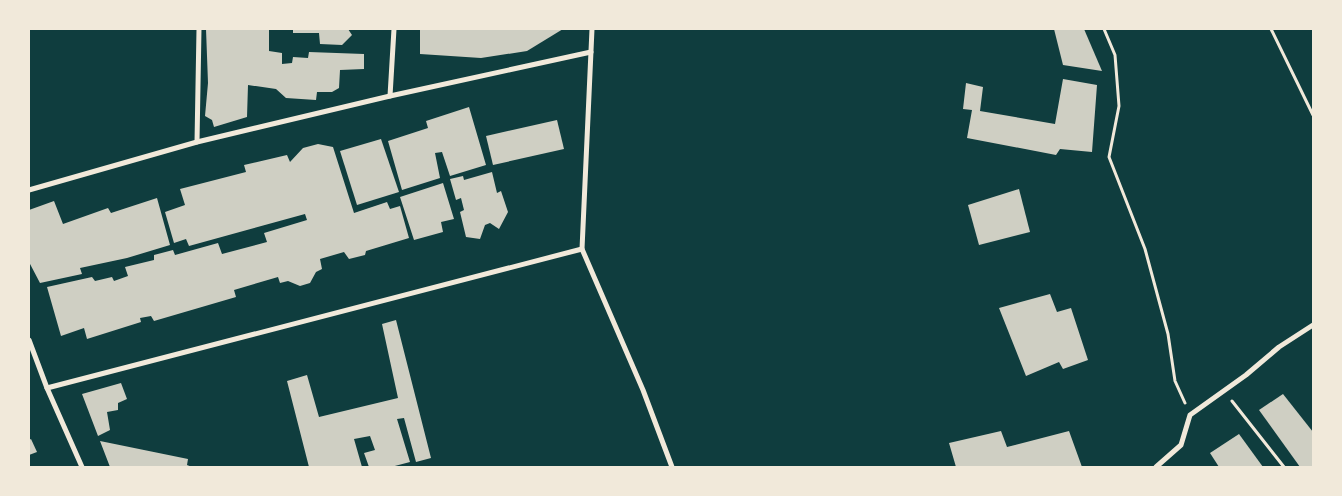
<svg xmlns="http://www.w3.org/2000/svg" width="1342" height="496" font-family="'Playfair Display',serif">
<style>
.building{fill:#cfcfc3}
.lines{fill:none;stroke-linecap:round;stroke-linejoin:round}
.path{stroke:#f1e9da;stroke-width:3}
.minor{stroke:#f1e9da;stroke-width:5}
</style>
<rect width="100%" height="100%" fill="#0f3d3e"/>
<!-- building -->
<g class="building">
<path d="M206 29H269V51L282 53V64L292 63 293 57 308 58 309 52 364 54V69L340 70 339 88 332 92H317L316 100 286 98 276 89 248 85 247 117 214 127 212 120 205 116 208 83Z"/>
<path d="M293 29H348L352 35 342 45 320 44 319 33H293Z"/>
<path d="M420 29H563L527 51 481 58 420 54Z"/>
<path d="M1054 29H1084L1102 71 1063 65Z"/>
<path d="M1063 79 1097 85 1092 152 1060 149 1056 155 967 138 972 110 963 109 966 83 983 87 980 111 1055 124Z"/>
<path d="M469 107 486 165 450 176 442 152 435 153 440 178 402 190 388 141 428 128 426 121Z"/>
<path d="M557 120 564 149 493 165 486 136Z"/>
<path d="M381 139 399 192 357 205 340 151Z"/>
<path d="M318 144 333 147 354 213 387 202 390 209 400 206 409 238 366 251 365 255 349 259 344 252 320 259 322 269 316 272 310 283 300 286 288 281 280 283 278 277 234 290 236 297 154 321 151 316 140 318 141 322 87 339 84 328 61 336 47 287 92 277 95 281 112 277 114 281 128 276 125 267 154 260V255L173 250 175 255 218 243 222 254 267 242 264 233 307 220 305 214 189 246 186 239 174 243 165 212 185 205 180 189 246 172 244 165 287 155 290 162 303 148Z"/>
<path d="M492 172 497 193 501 191 508 212 499 229 490 223 485 225 480 239 466 237 460 212 464 210 461 198 456 200 450 179 463 176 464 180Z"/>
<path d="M443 183 454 219 441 222 443 232 414 240 400 197Z"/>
<path d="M1019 189 1030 232 979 245 968 205Z"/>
<path d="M157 198 170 245 127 258 80 268 82 274 40 283 29 262V210L54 201 63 224 108 208 111 213Z"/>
<path d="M1050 294 1057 312 1071 308 1088 360 1063 369 1059 362 1026 376 999 308Z"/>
<path d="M396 320 431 458 416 462 404 418 397 419 410 462 391 467H369L364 453 375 450 370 436 354 439 362 467H309L287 381 307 375 319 417 398 398 382 324Z"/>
<path d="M121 383 127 399 118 403V410L107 412 110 430 98 436 82 394Z"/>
<path d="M1283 394 1313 432V467H1300L1259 410Z"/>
<path d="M1001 431 1007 447 1069 431 1082 467H956L949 443Z"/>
<path d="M1239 434 1263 467H1219L1210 453Z"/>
<path d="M31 439 37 452 29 455V440Z"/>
<path d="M100 441 188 459 187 465 192 467H110Z"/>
</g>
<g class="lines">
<!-- path -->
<g class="path">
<path d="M1104 29 1115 55 1119 106 1109 157 1145 249 1168 334 1175 381 1185 403"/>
<path d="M1271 29 1313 115"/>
<path d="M1232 401 1284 467"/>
</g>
<!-- minor -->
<g class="minor">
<path d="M592 29 582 249 643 390 672 467"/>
<path d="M390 96 394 29"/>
<path d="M197 142 199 29"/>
<path d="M29 190 197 142 390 96 591 52"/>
<path d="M29 340 47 388 82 467"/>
<path d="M47 388 582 249"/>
<path d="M1156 467 1181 445 1190 415 1246 375 1279 347 1313 325"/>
</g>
</g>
<!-- border -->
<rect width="1342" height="496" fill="none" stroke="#f1e9da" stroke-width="60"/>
</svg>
